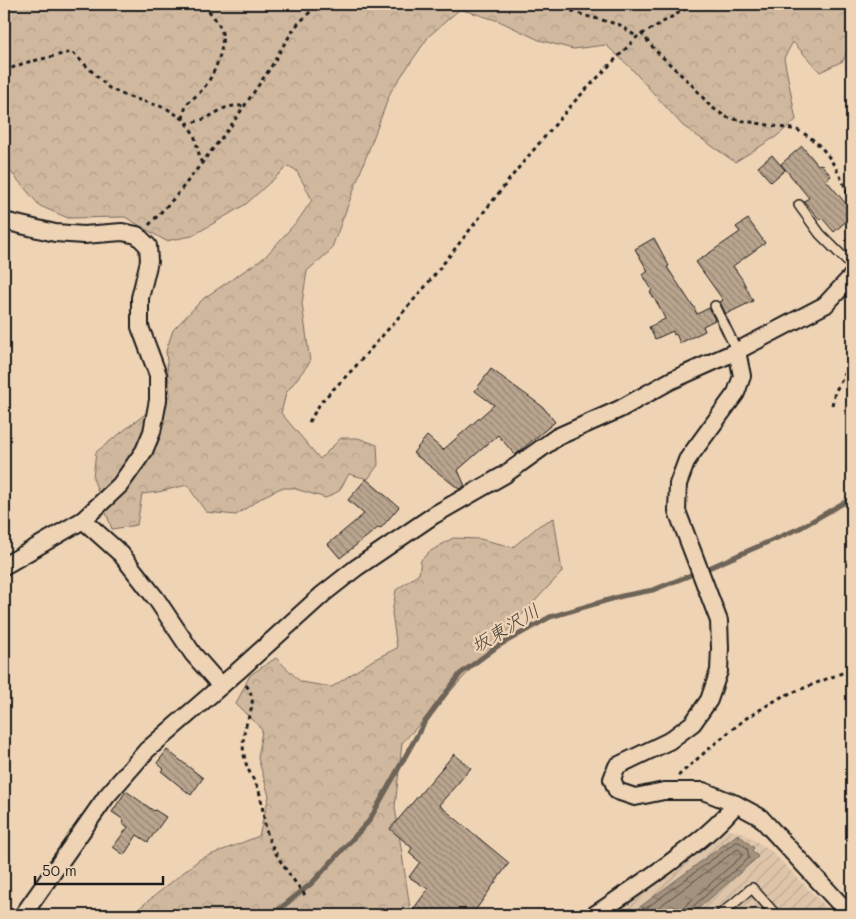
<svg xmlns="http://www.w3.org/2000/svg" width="856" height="919" font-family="Mali,'Klee One',sans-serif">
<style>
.industrial{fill:url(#industrial-furrows)}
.forest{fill:url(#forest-crowns);stroke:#766a5e}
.water{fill:url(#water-ripples);stroke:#6d6357}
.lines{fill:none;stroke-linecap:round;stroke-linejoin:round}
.shore{stroke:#524b43;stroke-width:1}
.stream{stroke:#6d6357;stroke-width:5}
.building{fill:url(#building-back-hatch);stroke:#1c1c1c}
.lane-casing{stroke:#1c1c1c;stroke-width:12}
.street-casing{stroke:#1c1c1c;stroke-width:20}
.path{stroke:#1c1c1c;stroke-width:3;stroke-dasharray:4 4;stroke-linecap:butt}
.lane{stroke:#eed3b5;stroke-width:9}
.street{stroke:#eed3b5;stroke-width:16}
.labels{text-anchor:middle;stroke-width:4.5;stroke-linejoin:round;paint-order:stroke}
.water-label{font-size:19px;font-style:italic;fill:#4b453e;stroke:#eed3b5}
</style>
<defs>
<pattern id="industrial-furrows" width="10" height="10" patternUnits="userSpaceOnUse" patternTransform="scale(1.25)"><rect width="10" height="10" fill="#dec5aa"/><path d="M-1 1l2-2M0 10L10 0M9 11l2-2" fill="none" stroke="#bea992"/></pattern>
<pattern id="forest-crowns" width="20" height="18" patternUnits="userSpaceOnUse" patternTransform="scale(1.25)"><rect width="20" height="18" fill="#d0b89f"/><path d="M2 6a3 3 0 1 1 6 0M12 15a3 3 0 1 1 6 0" fill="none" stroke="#b29e88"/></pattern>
<pattern id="water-ripples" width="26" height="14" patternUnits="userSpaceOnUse" patternTransform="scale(1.25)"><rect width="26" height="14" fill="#a3927e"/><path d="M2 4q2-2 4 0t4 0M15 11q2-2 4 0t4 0" fill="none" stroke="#847666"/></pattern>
<pattern id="building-back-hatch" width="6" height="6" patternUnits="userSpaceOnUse" patternTransform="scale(1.25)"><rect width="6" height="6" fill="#baa58f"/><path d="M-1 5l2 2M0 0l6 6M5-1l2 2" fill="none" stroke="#968674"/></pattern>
</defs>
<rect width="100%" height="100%" fill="#eed3b5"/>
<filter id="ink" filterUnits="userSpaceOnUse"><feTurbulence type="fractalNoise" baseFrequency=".02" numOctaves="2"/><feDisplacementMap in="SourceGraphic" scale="10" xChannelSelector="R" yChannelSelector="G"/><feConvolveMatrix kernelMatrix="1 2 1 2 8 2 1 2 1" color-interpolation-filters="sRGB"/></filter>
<g filter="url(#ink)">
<!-- industrial -->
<path class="industrial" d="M727 830 741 832 770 850 834 915H611L659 882Z"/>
<!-- forest -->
<g class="forest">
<path d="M4 4H852V40L843 61 820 72 793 42 784 58 796 120 777 136 735 162 683 126 630 67 606 45 573 49 539 40 499 21 460 9 429 36 391 91 331 250 307 271 302 303 310 362 286 393 281 413 320 459 341 438H358L377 445 378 465 368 479 349 474 339 491 326 498 292 488H281L264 496 236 515 206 512 187 485 158 492 142 494 137 525 112 529 93 478 96 452 170 395 166 351 173 330 204 298 265 257 299 219 312 200 306 188 296 170 288 166 246 204 192 236 166 241 125 217 68 218 40 206 4 164Z"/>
<path d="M554 518 562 572 402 743 395 807 411 915H136L137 910 200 859 259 836 269 796 258 758 262 730 236 704 250 675 276 658 301 682 332 687 373 660 397 648 392 613 396 590 419 574 421 560 429 552 453 538 480 539 513 547 540 525Z"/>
</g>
<!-- water -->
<path class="water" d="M738 834 754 848 752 850 758 857 691 915H629Z"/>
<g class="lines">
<!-- shore -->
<g class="shore">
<path d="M637 915 736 842H739L747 848 749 858 690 909 689 915"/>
<path d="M648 915 736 850 738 849C741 851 743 854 741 857L686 905 683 910 682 915"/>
</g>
<!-- stream -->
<path class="stream" d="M272 915 312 883 369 821 424 723 460 674 498 646 550 617 622 596 653 590 711 567 800 528 852 498"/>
</g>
<!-- building -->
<g class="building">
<path d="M802 146 818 165 821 164 831 176 826 180 852 211V216L834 232 822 218 820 220 804 201 809 198 781 164Z"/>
<path d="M772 155 785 170 771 182 758 167Z"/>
<path d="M748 219 765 243 733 266 742 279 753 301 726 314 720 302 723 300 696 262 740 232 736 227Z"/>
<path d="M654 238 669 266 667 267 692 305H693L697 314 709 308 715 320 703 326 705 331 680 343 676 334 674 335 673 331 655 339 649 327 665 319 659 306 650 292 652 290 643 275 648 271 635 249Z"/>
<path d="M491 369 543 407 555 422 515 455 498 435 458 470 465 486 459 489 413 453 427 436 443 450 494 405 475 391Z"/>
<path d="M366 479 399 507 381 528 379 527 340 558 328 544 364 514 348 500Z"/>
<path d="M167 750 203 778 191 795 161 771 164 769 157 763Z"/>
<path d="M454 754 471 768 439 805 509 863 472 915H409L428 889 409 877 420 862 409 853 412 848 390 829Z"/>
<path d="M126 791 154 811 155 810 166 817 148 842 137 835 124 855 113 847 128 827 122 823 124 820 112 812Z"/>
</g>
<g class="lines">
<!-- lane casing -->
<g class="lane-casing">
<g id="lane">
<path d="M799 205 820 234 852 266"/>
<path d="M715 306 737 351"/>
<path d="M720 915 752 888 776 915"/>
</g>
</g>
<!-- street casing -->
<g class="street-casing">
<g id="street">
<path d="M4 221 55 233 84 235 122 232 137 235 148 246 149 261 140 298V327L158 375V400L152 432 144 451 120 485 83 520 4 566"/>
<path d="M737 351 742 376 736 393 687 460 678 484 677 511 719 621 720 648 719 671 709 700 693 723 669 741 617 766 612 779 617 791 635 797 664 791H703L736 804 760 817 850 915"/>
<path d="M83 520 121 554 157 600 193 654 221 686"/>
<path d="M23 915 106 797 147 750 237 672 323 594 356 568 434 515 504 475 557 437 620 409 670 381 737 351 825 305 852 276"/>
<path d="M594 915C619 899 643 882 667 865 692 846 717 828 736 804"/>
</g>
</g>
<!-- path -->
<g class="path">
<path d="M557 4 569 10 586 16 602 20 620 25 637 37"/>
<path d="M641 33 656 51 694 87 710 106 726 117 739 120 797 130C825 143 836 167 848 193L852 198"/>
<path d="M4 71 24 63 72 52 109 88 126 96 166 108 183 119 194 134 201 162"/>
<path d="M183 119C186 99 189 104 201 91 213 79 227 46 221 29 217 20 209 11 203 4"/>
<path d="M186 124C193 122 200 121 206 118 224 110 222 105 244 106"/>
<path d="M149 225 176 196 230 127 271 67 283 46 296 26 318 4"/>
<path d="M832 405 835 392 852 361"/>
<path d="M309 422 321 402 355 367 425 287 520 166 575 101 637 37 694 4"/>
<path d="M246 685C257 700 251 709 246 725 243 736 242 748 245 759 247 771 255 780 259 791 263 804 263 819 267 833 272 852 293 880 305 895"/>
<path d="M678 776 712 746 745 719 781 697 852 669"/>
</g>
<!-- lane -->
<use href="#lane" class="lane"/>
<!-- street -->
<use href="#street" class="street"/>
</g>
</g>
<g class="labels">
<!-- water labels -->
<g class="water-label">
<text transform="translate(505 628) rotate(-31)" y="7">坂東沢川</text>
</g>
</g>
<!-- margin -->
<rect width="856" height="919" fill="none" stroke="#eed3b5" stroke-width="20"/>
<rect x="10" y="10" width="836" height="899" fill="none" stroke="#1c1c1c" stroke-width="2" filter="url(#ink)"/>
<!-- scale -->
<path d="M35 876v8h128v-8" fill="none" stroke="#1c1c1c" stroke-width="2.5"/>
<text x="42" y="876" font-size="15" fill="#1c1c1c" stroke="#eed3b5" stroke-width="4" paint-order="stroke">50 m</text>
</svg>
